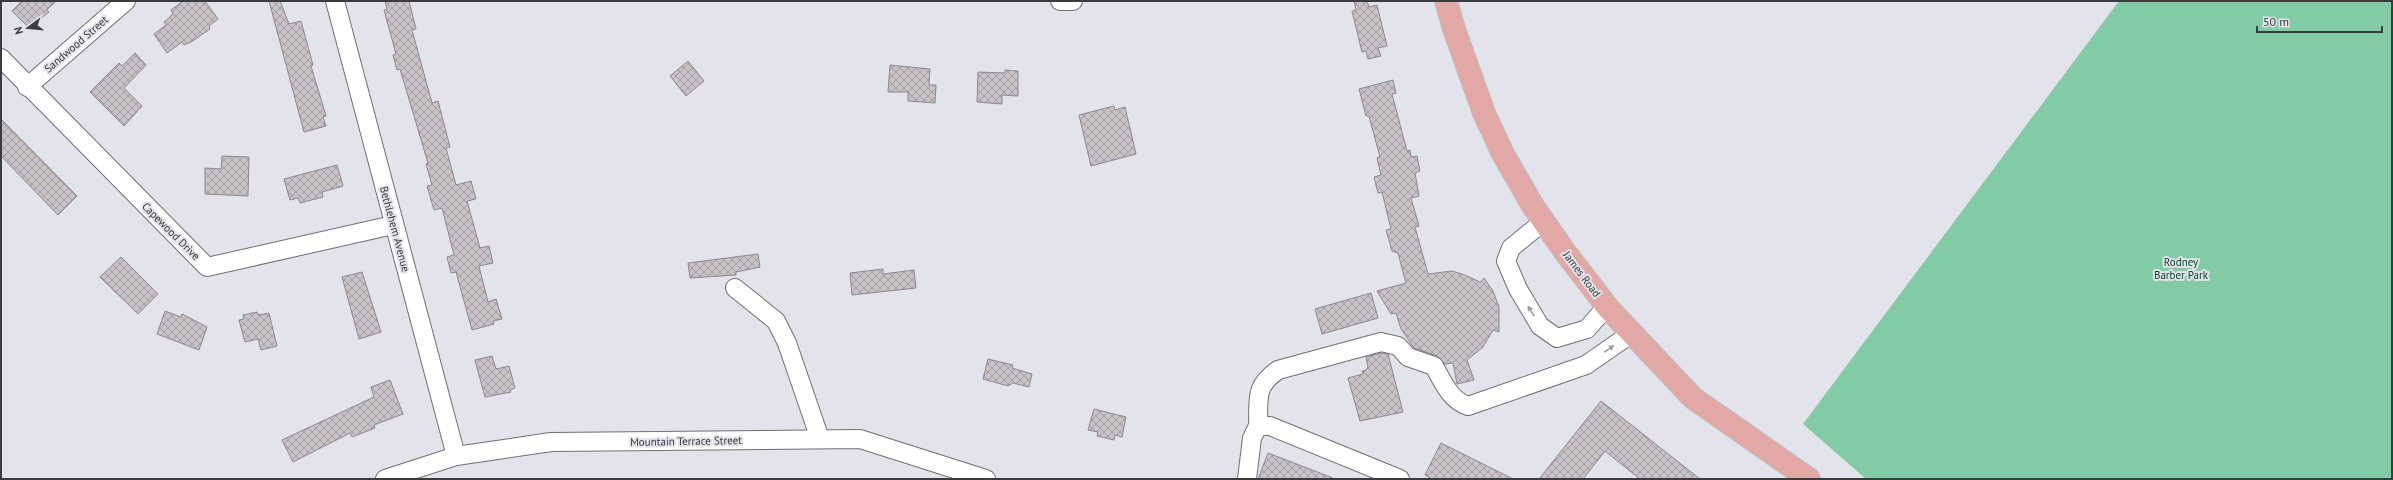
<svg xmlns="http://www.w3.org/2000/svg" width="2393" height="480" font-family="'PT Sans',sans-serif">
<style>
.park{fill:#83cba5}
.building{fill:url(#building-cross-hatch);stroke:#8e878d}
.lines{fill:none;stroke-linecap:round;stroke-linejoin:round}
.minor-casing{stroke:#6f7077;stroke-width:20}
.major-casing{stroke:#c0c1c2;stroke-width:24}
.minor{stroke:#fff;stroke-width:18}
.major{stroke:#e2a8a6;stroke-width:22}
.oneway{fill:#9d9e9f}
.labels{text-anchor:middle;stroke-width:4;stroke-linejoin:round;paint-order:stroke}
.street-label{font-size:11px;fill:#3b3c3f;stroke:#e2e3eb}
.park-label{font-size:11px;fill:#00442a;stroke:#e2e3eb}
</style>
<defs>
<pattern id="building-cross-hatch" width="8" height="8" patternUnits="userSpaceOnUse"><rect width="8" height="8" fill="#c8c1c6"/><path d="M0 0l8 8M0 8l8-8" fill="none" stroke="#a49ea2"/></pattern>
</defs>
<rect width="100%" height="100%" fill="#e2e3eb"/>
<!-- park -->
<path class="park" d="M2119 1H2392V479H1866L1803 424Z"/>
<!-- building -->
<g class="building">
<path d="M22 1H56L47 10 49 12 29 28 12 11Z"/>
<path d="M183 1H205L218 19 209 26 210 29 191 42 184 45 182 42 167 53 154 34 166 25 164 22 173 14 171 10Z"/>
<path d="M269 1H280L289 24 301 21 313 65 311 66 326 116 323 117 326 126 304 132Z"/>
<path d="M385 1H409L416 29 412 30 432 103 438 101 450 147 446 148 456 185 471 181 476 199 467 201 480 248 489 246 493 263 479 266 488 302 496 299 502 319 493 321 494 324 472 330 456 272 451 273 447 257 454 255 442 208 434 210 427 186 432 185 426 164 428 163 400 69 397 70 393 55 396 54 384 10 387 9Z"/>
<path d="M1354 1H1367L1369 7 1377 5 1387 46 1378 48 1381 56 1368 59 1366 51 1362 52 1352 11 1356 10Z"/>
<path d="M135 53 146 65 124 88 142 106 124 126 90 92 119 63 122 66Z"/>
<path d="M688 61 704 81 686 96 670 76Z"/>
<path d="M890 65 930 69 929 85H936L935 103 908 101V92H888Z"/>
<path d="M1005 70 1018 71V96L1002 95V104L977 102 978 72 1005 73Z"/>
<path d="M1393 80 1396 93 1392 94 1407 151 1410 150 1411 157 1417 156 1420 171 1415 173 1419 196 1411 198 1419 226 1415 227 1428 274 1452 271 1465 275 1480 282 1484 278 1493 291 1499 307V332L1493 330 1483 347 1467 360 1474 380 1457 384 1453 363 1445 364 1437 356 1414 348 1401 329 1396 313 1391 314 1377 291 1406 283 1398 253 1392 251 1386 230 1391 229 1382 192 1378 193 1374 177 1381 175 1377 158 1380 157 1369 116H1366L1359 89Z"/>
<path d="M1114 106 1115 110 1125 107 1136 154 1091 166 1079 115Z"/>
<path d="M1 119 77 196 58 215 1 156Z"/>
<path d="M222 156 249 157 248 196 205 194V168L221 169Z"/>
<path d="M337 165 343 186 322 192 323 197 300 203 298 198 290 200 284 179Z"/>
<path d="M758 254 760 267 736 272V275L690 278 688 263Z"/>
<path d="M121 257 158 294 138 314 100 277Z"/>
<path d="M883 269V274L914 270 916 288 852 295 850 273Z"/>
<path d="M362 272 381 332 359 339 342 277Z"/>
<path d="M1371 293 1378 318 1322 334 1315 309Z"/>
<path d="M165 311 181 317 182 314 207 327 199 350 157 334Z"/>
<path d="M257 312 258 315 269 313 277 346 261 350 258 339 245 342 239 320 244 319 243 315Z"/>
<path d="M1381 353 1388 354 1403 412 1360 421 1348 378 1363 374 1362 371 1366 370 1368 367 1366 357Z"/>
<path d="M492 356 496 369 509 366 515 388 510 390 511 392 485 397 475 360Z"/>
<path d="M988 359 1013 365 1012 368 1032 374 1029 387 1013 383 1008 386 983 379Z"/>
<path d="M390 380 403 414 374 425 375 428 352 437 350 433 293 462 282 440 374 397 371 387Z"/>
<path d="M1601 401 1700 479H1640L1605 451 1583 479H1539Z"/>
<path d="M1094 409 1126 417 1122 437 1115 435 1114 440 1097 436 1098 432 1088 430Z"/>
<path d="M1441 443 1513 479H1432L1425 475Z"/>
<path d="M1268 453 1333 478V479H1258Z"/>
</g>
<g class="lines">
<!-- minor casing -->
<g class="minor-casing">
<g id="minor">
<path d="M335 1 456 456"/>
<path d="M1060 1H1073"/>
<path d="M1 58 207 267 393 225"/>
<path d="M27 87 126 1"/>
<path d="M1544 221 1511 248 1506 261 1518 289 1540 326 1557 338 1587 329 1607 306"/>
<path d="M735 288 776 321 787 343 820 439"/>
<path d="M1258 426C1259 398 1254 387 1278 370L1381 342 1398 346 1408 357 1434 366C1443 382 1450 400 1468 406L1586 365 1632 333"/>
<path d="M385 479 456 456 551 442 860 439 986 479"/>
<path d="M1247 479 1252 438 1258 426H1270L1400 479"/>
</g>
</g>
<!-- major casing -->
<g class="major-casing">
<path id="major" d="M1446 1 1454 29 1484 113 1503 154 1533 206 1565 252 1609 309 1693 398 1809 479"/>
</g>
<!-- minor -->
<use href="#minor" class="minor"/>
<!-- major -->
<use href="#major" class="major"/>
</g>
<!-- one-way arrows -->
<defs><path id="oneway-solid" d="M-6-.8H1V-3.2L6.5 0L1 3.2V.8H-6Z"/></defs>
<g class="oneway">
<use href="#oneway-solid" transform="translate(1531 311) rotate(-121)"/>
<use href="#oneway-solid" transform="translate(1609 349) rotate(-34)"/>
</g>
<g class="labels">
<!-- street labels -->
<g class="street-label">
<text transform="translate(76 44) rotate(-41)" y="4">Sandwood Street</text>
<text transform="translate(395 229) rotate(75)" y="4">Bethlehem Avenue</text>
<text transform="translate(171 231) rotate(45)" y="4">Capewood Drive</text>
<text transform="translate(1582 274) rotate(53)" y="4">James Road</text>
<text transform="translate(686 441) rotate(-1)" y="4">Mountain Terrace Street</text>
</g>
<!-- park labels -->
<g class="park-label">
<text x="2181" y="266">Rodney<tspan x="2181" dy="13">Barber Park</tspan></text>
</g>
</g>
<!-- border -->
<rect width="2393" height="480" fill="none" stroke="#3b3c3f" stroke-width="4"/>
<!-- north arrow -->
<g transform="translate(28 28) rotate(254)" stroke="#e2e3eb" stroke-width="3" paint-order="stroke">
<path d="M0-3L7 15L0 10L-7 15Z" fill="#3b3c3f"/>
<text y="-6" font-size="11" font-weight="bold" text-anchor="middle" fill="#3b3c3f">N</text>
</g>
<!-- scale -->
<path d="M2257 26v6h125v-6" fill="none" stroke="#3b3c3f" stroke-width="2"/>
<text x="2263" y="26" font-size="12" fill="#3b3c3f" stroke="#e2e3eb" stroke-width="3" paint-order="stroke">50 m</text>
</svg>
